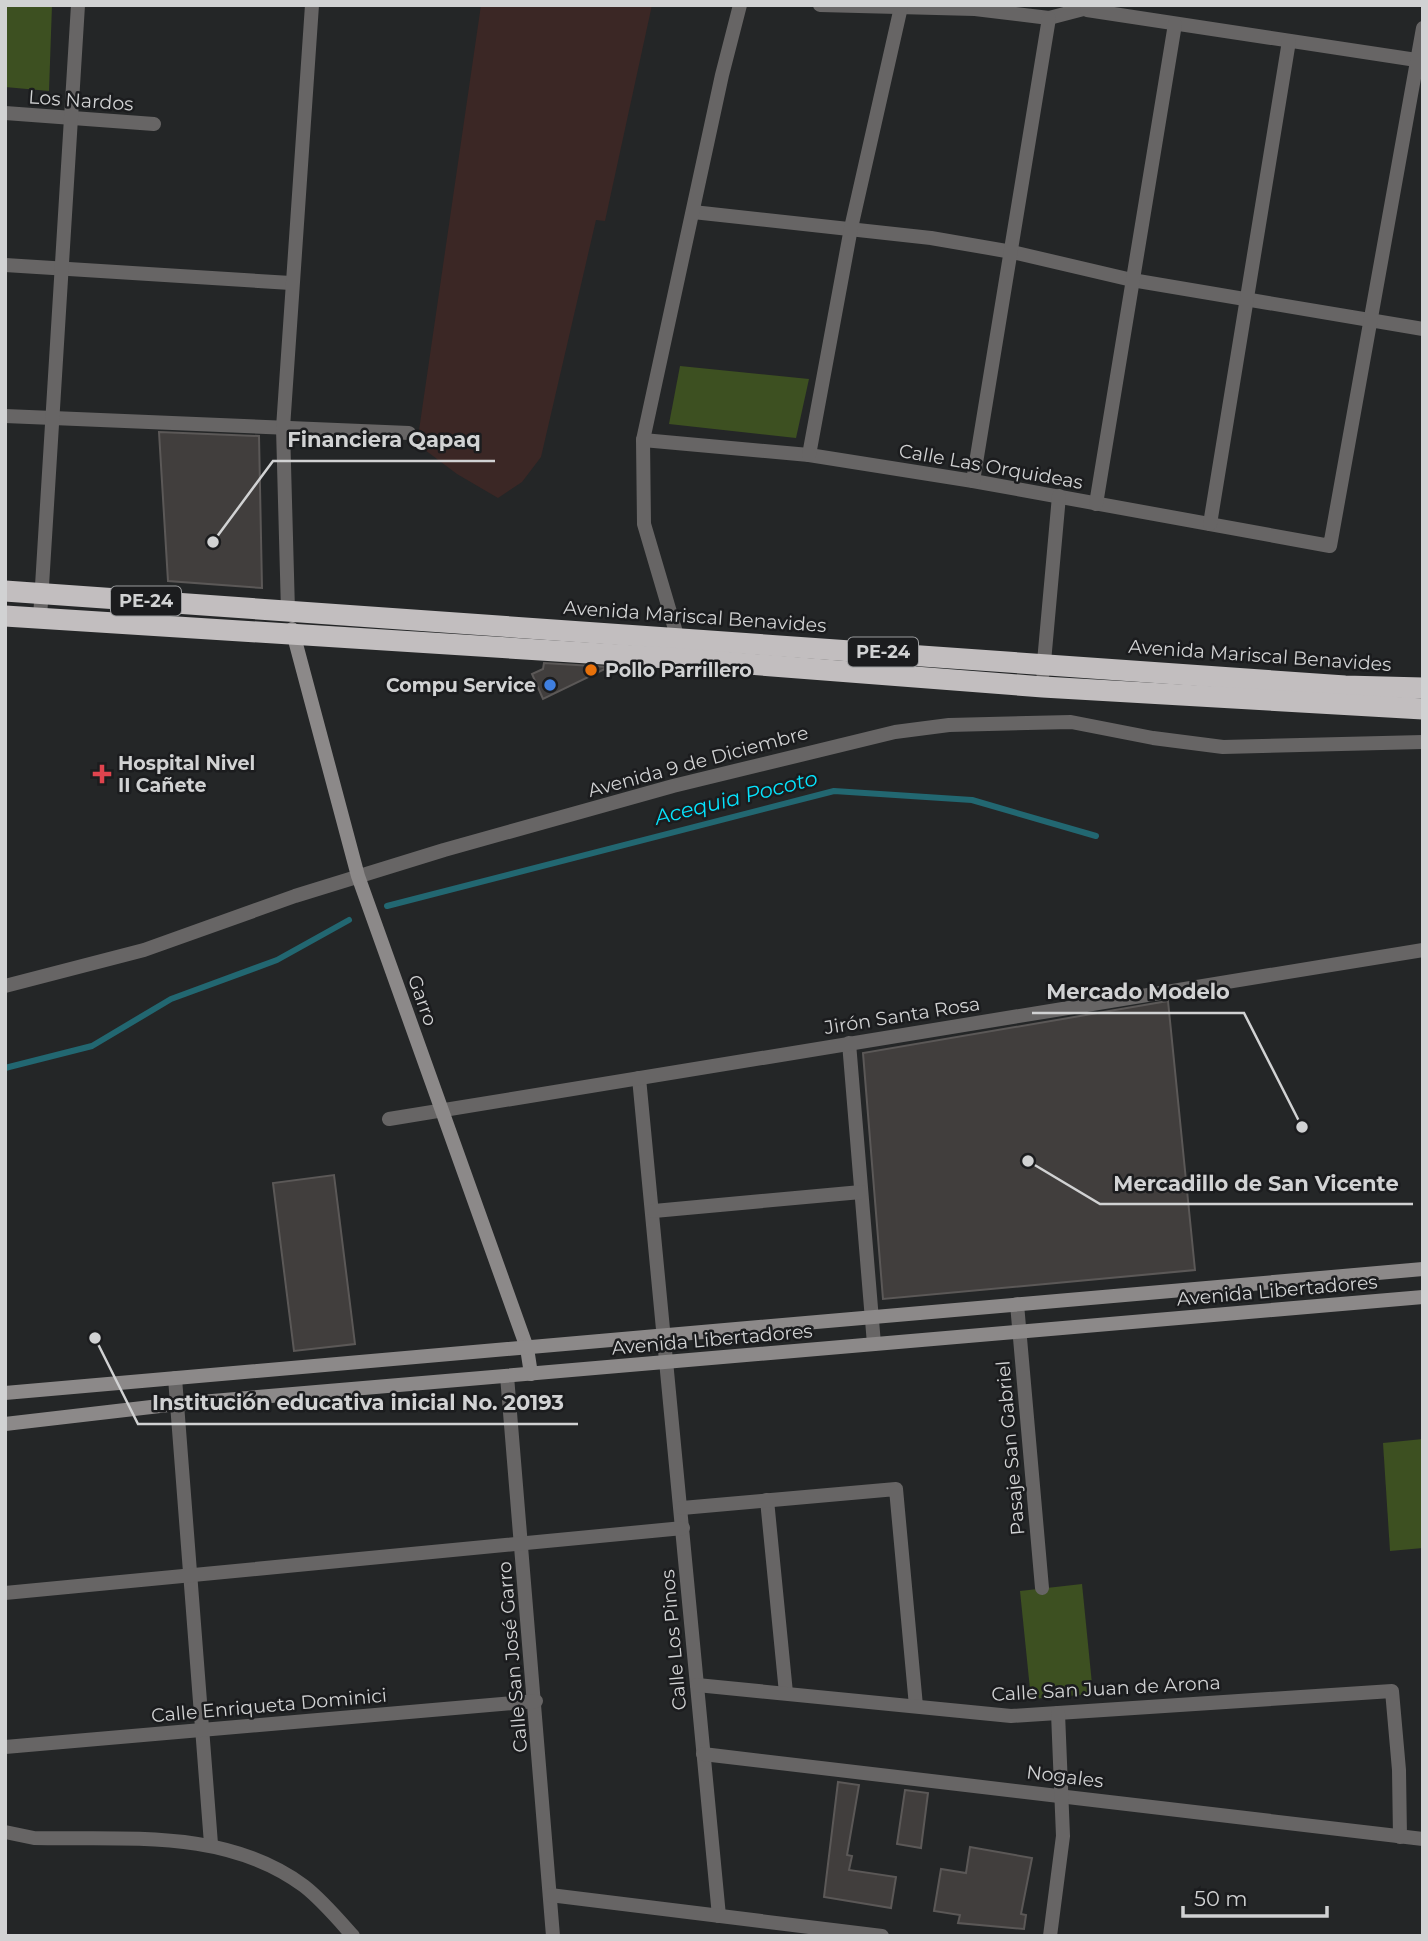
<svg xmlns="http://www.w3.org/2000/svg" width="1428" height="1941" font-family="Montserrat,sans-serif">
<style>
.education{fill:#3b2725}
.green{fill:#3d5021}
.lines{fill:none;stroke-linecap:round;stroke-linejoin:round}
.stream{stroke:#226771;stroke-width:6}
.building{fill:#413e3d;stroke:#5b5857;stroke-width:2}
.street{stroke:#676565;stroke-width:14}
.secondary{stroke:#8c8989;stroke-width:14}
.highway{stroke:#c2bebf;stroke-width:21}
.food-dot{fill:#e8710a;stroke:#1b1c1e;stroke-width:2.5}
.shop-dot{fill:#3f7fe0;stroke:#1b1c1e;stroke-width:2.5}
.health-dot{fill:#e0444e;stroke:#1b1c1e;stroke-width:2.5}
.labels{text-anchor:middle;stroke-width:5;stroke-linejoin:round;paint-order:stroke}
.shield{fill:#1b1c1e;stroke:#9a9b9d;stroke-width:2}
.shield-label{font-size:18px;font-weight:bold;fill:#d1d2d3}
.street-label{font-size:19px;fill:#d1d2d3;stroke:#1b1c1e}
.poi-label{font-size:19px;font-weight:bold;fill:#d1d2d3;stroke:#1b1c1e;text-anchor:start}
.water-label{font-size:21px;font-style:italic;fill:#06e4fe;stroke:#1b1c1e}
.leader{fill:none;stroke:#d1d2d3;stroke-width:2.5}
.callout-dot{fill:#d1d2d3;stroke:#1b1c1e;stroke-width:2.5}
.callout-label{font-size:21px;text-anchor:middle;font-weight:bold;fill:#d1d2d3;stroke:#1b1c1e;stroke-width:5;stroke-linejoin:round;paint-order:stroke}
</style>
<rect width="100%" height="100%" fill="#242627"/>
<!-- education -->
<path class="education" d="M481 5H652L605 221 596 220 541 457 522 482 498 498 457 474 417 444Z"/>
<!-- green -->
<g class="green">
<path d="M5 5H52L49 91 5 87Z"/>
<path d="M680 366 809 379 796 438 669 424Z"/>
<path d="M1423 1439V1548L1390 1551 1383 1443Z"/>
<path d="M1082 1584 1093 1694 1031 1699 1020 1591Z"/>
</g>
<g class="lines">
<!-- stream -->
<g class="stream">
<path d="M387 906 834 791 972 800 1096 836"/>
<path d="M5 1068 92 1046 171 999 277 960 349 920"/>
</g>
</g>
<!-- building -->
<g class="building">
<path d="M159 432 259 436 262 588 168 581Z"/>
<path d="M544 663 609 667 543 699 532 674 543 669Z"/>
<path d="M1168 1001 1195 1270 883 1299 863 1053Z"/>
<path d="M334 1175 355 1344 294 1351 273 1183Z"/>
<path d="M838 1782 859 1785 847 1855 852 1856 849 1870 896 1877 891 1908 824 1897Z"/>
<path d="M905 1790 928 1793 921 1848 897 1844Z"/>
<path d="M970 1847 1032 1858 1021 1914 1026 1915 1024 1929 958 1923 960 1915 934 1911 941 1869 966 1873Z"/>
</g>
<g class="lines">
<!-- street -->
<g class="street">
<path d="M820 5 975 9 1049 18 1095 6"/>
<path d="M1087 10 1423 61"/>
<path d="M5 113 154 124"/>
<path d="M693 212 931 238 1012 252 1132 280 1423 329"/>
<path d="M5 265 291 283"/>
<path d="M5 416 409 433"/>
<path d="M643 440 809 455 973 481 1330 546 1423 28"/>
<path d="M809 455 851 228 901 7"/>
<path d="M973 481 1049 18"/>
<path d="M1096 504 1175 24"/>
<path d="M1210 524 1289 41"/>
<path d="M288 611 283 428 312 5"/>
<path d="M40 618 78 5"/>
<path d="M680 646 644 524 643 440 722 75 740 5"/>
<path d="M1043 673 1059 496"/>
<path d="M5 986 144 950 295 896 444 850 673 786 895 732 949 725 1071 722 1153 738 1223 747 1423 742"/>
<path d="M849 1043 874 1344"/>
<path d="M639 1078 719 1916"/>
<path d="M389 1119 1423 950"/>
<path d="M654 1211 861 1192"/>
<path d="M1017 1304 1042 1588"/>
<path d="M507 1376 553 1936"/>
<path d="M175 1378 211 1844"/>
<path d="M767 1500 786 1693"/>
<path d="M682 1508 896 1489 916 1706"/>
<path d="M5 1593 683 1528"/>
<path d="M697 1685 1011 1716 1392 1691 1399 1770 1400 1837"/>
<path d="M5 1747 536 1701"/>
<path d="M703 1754 1423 1839"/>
<path d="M5 1832 34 1838C126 1840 226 1828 304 1886 322 1900 338 1919 353 1936"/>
<path d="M550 1895 882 1936"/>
<path d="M1050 1936 1063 1836 1058 1713"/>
</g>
<!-- secondary -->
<g class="secondary">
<path d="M292 629 358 876 527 1348 531 1374"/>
<path d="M5 1393 1423 1269"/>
<path d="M5 1424 177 1404 1423 1297"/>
</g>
<!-- highway -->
<g class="highway">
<path d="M5 591 1345 686 1423 688"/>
<path d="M5 616 683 659 1043 687 1423 709"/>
</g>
</g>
<!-- markers -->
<circle class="food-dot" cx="591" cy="670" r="7"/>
<circle class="shop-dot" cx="550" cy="685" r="7"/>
<path class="health-dot" d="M98.5 763.5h7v7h7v7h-7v7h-7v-7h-7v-7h7z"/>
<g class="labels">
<!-- shield labels -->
<g class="shield">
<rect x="111" y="586.5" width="70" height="29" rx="5"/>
<rect x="848" y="637.5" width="70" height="29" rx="5"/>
</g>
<g class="shield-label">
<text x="146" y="607">PE-24</text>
<text x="883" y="658">PE-24</text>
</g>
<!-- street labels -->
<g class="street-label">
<text transform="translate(81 100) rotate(4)" y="7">Los Nardos</text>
<text transform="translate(991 466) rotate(10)" y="7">Calle Las Orquideas</text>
<text transform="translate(695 616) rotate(4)" y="7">Avenida Mariscal Benavides</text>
<text transform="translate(1260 655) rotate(4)" y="7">Avenida Mariscal Benavides</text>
<text transform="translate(698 761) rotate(-15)" y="7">Avenida 9 de Diciembre</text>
<text transform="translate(423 1000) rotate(70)" y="7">Garro</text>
<text transform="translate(902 1015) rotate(-9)" y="7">Jirón Santa Rosa</text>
<text transform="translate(1277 1290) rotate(-5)" y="7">Avenida Libertadores</text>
<text transform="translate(712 1339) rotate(-5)" y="7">Avenida Libertadores</text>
<text transform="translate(1010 1448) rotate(-95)" y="7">Pasaje San Gabriel</text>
<text transform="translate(673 1640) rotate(-95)" y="7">Calle Los Pinos</text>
<text transform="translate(512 1657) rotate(-95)" y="7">Calle San José Garro</text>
<text transform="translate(1106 1688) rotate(-3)" y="7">Calle San Juan de Arona</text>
<text transform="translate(269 1705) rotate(-5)" y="7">Calle Enriqueta Dominici</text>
<text transform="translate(1065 1776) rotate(7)" y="7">Nogales</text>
</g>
<!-- poi labels -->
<g class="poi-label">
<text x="605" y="677">Pollo Parrillero</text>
<text x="536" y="692" text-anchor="end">Compu Service</text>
<text x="118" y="770">Hospital Nivel<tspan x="118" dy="22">II Cañete</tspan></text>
</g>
<!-- water labels -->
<g class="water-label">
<text transform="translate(736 798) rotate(-14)" y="7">Acequia Pocoto</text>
</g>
</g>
<!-- callouts -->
<path class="leader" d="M213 542L273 461H495M1302 1127L1244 1013H1032M1028 1161L1100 1204H1413M95 1338L138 1424H578"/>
<g class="callout-dot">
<circle cx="213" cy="542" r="7"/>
<circle cx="1302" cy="1127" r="7"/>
<circle cx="1028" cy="1161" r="7"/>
<circle cx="95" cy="1338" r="7"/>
</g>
<g class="callout-label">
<text x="384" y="447">Financiera Qapaq</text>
<text x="1138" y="999">Mercado Modelo</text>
<text x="1256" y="1191">Mercadillo de San Vicente</text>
<text x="358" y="1410">Institución educativa inicial No. 20193</text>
</g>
<!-- border -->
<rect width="1428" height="1941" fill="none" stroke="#d1d2d3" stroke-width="14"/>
<!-- scale -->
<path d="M1183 1906v10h144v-10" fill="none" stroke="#d1d2d3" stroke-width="3.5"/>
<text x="1194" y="1906" font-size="21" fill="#d1d2d3" stroke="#1b1c1e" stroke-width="5" paint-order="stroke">50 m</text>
</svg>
